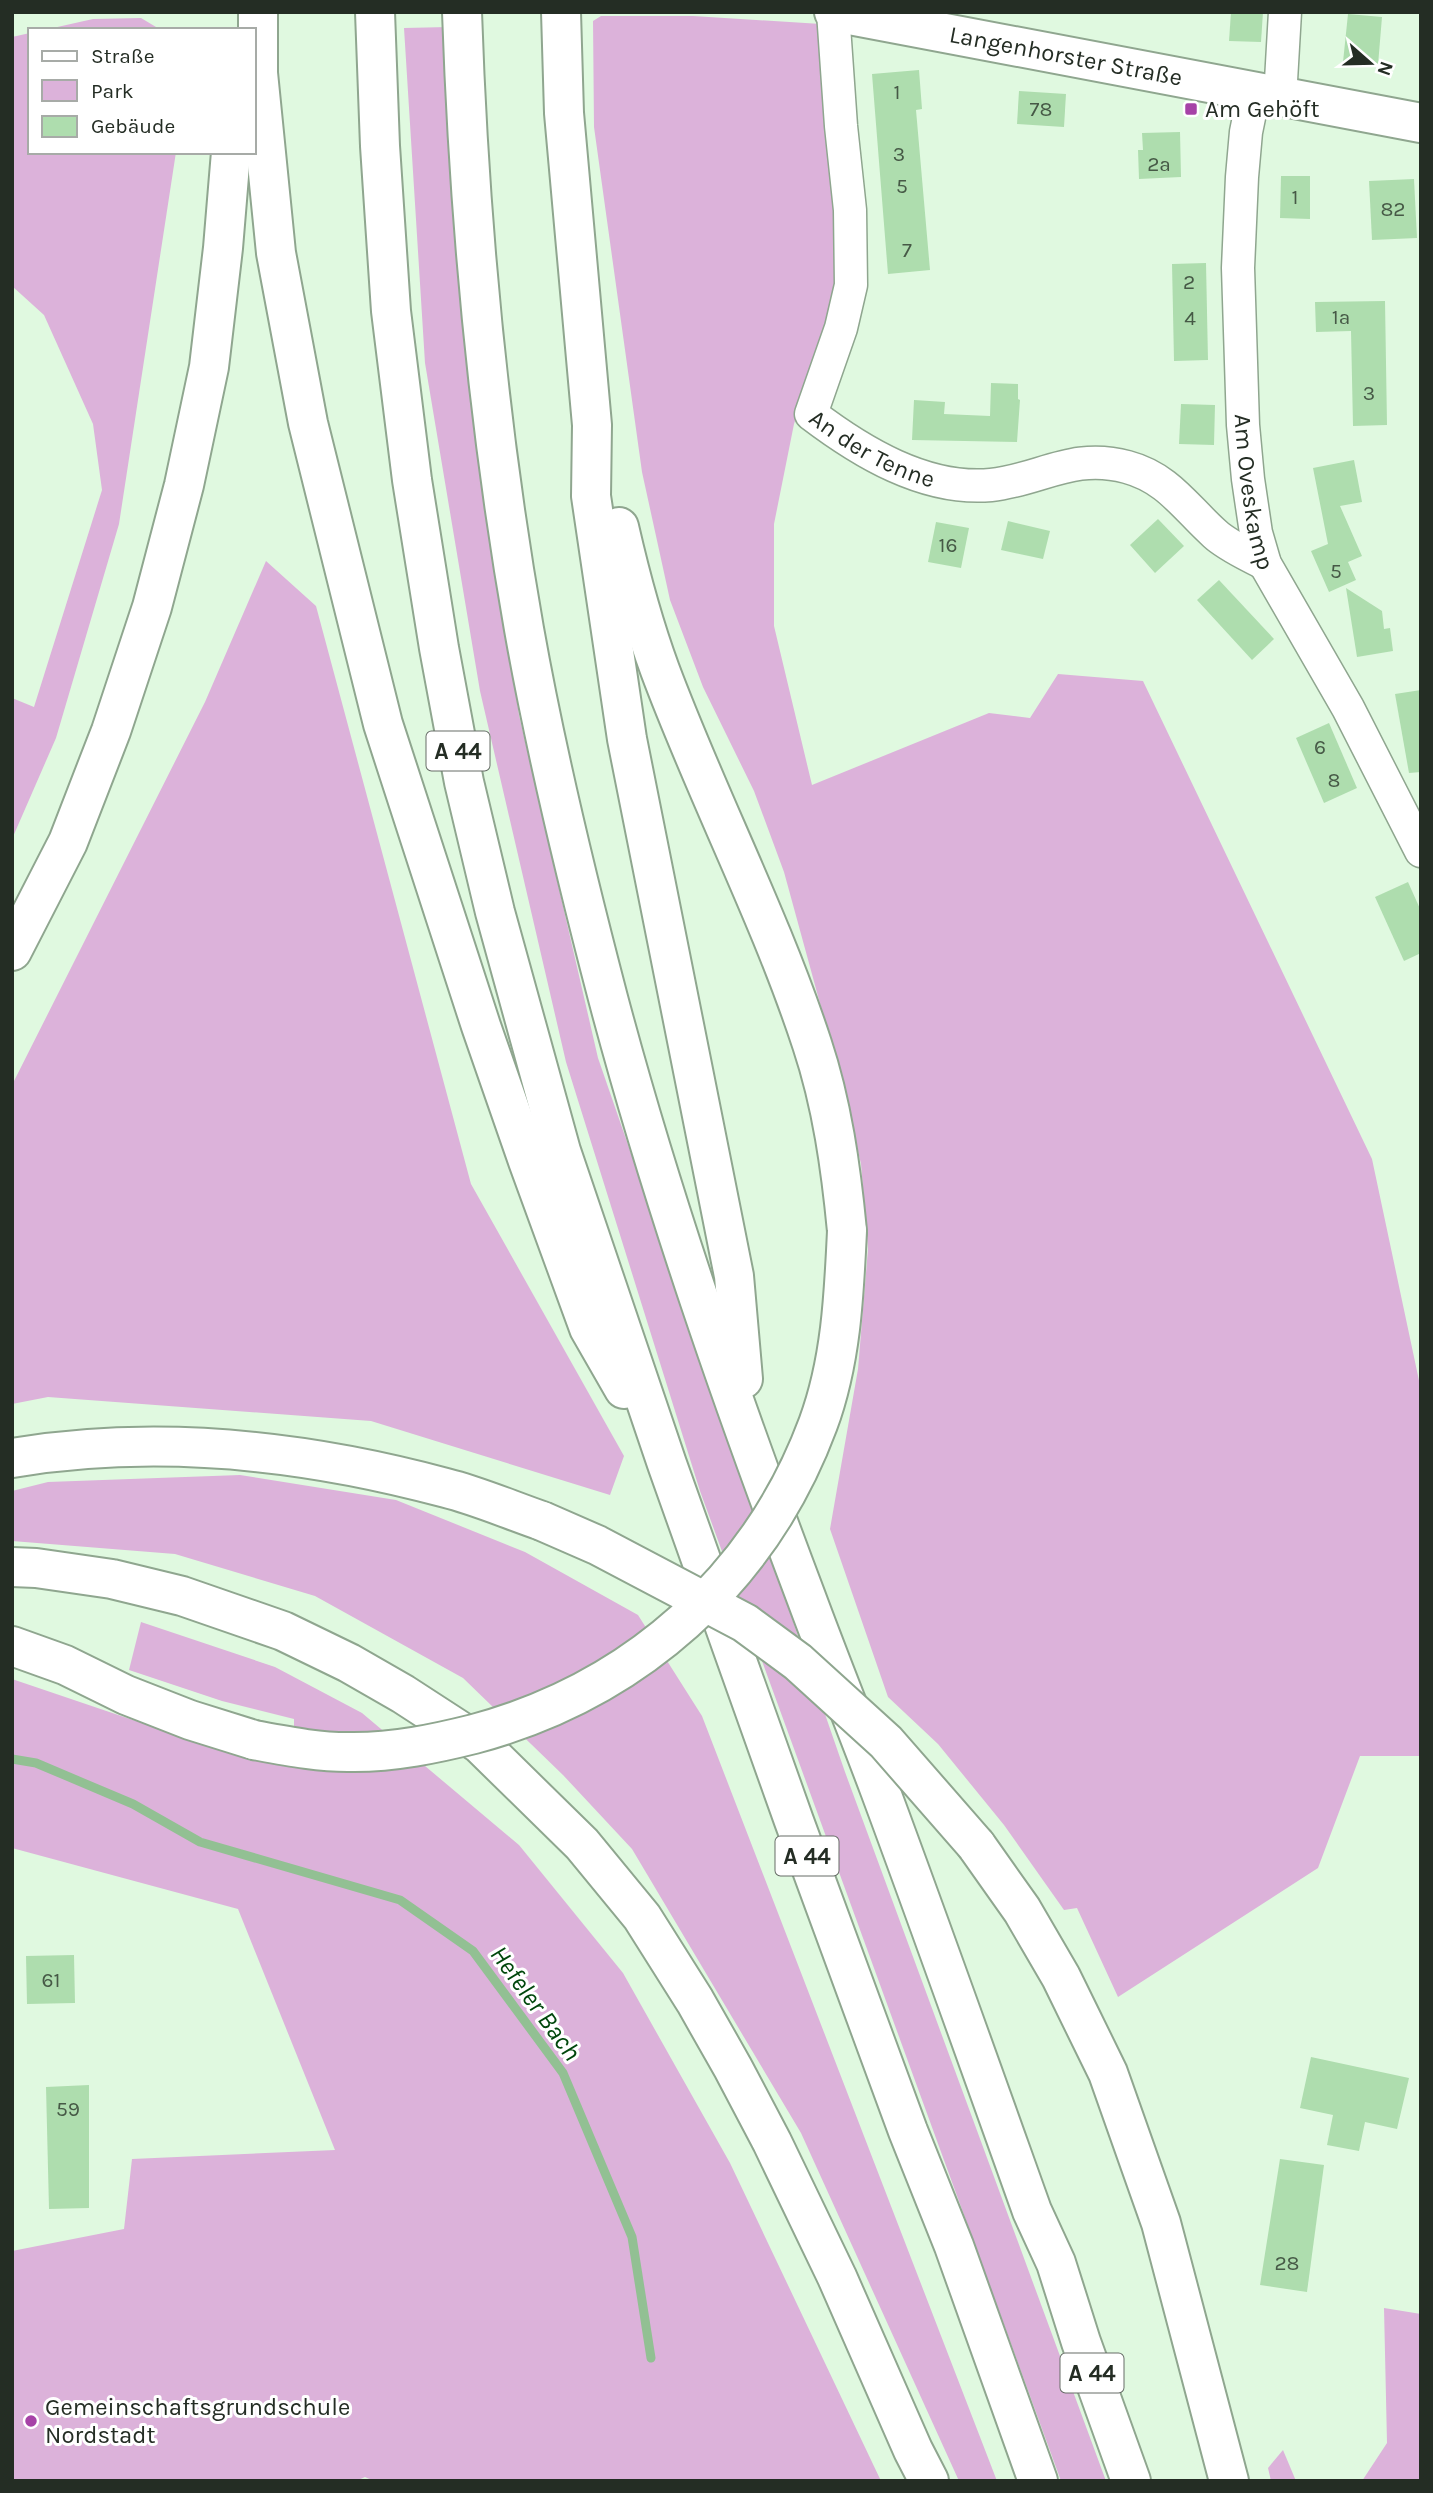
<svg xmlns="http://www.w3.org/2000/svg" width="1433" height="2493" font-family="Karla,sans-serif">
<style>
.green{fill:#dcb2da}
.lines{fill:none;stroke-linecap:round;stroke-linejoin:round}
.stream{stroke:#92c093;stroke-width:9}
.building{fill:#aeddae}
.street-casing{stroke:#8fa68f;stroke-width:35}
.secondary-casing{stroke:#8fa68f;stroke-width:42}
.highway-casing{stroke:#8fa68f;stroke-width:42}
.street{stroke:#fff;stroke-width:32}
.secondary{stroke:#fff;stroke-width:38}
.highway{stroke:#fff;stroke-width:38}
.highway-bridge-casing{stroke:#8fa68f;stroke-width:42;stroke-linecap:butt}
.highway-bridge{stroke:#fff;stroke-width:38}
.poi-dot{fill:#a642a7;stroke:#fff;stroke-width:2.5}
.labels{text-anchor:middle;stroke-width:6;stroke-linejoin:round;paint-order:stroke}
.number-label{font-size:21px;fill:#465946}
.shield{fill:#fff;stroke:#666c66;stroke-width:2}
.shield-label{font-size:23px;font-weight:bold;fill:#242d24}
.street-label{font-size:24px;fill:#242d24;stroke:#fff}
.poi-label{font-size:24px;fill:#242d24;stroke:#fff;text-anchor:start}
.water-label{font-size:26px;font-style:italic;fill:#00470c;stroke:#fff}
</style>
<rect width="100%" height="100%" fill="#e0f9e0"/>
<!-- green -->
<g class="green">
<path d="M601 16H693L821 24 840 274 794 424 774 524V626L812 785 989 713 1030 718 1058 674 1143 681 1372 1159 1421 1390V1756H1360L1318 1868 1118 1997 1077 1908 1064 1910 1004 1825 938 1744 888 1697 830 1529 858 1369 868 1249 861 1164 844 1091 784 872 754 791 703 687 670 600 642 472 594 127 593 21Z"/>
<path d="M141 18 161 30H44L93 19Z"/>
<path d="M448 27 476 433 519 715 598 1058 845 1772 1106 2481H1061L700 1491 566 1062 480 691 425 363 404 28Z"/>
<path d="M30 33V152H176L119 524 56 738 12 839V698L34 707 102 490 93 424 44 315 12 286V37Z"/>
<path d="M266 561 316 606 471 1184 624 1456 610 1495 371 1421 48 1397 12 1404V1085L205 702Z"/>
<path d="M240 1475 396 1500 525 1552 638 1615 702 1716 997 2481H959L801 2133 632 1849 563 1775 463 1678 315 1596 175 1554 12 1541V1491L48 1482Z"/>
<path d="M141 1622 275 1667 362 1713 519 1845 623 1973 730 2163 881 2481H374L365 2477 356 2481H12V2251L124 2229 132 2159 335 2150 238 1909 12 1848V1679L133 1720 294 1768V1719L222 1701 129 1670Z"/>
<path d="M1384 2308 1421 2314V2481H1362L1387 2443Z"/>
<path d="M1283 2450 1296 2481H1271L1268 2468Z"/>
</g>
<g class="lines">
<!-- stream -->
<path class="stream" d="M12 1759 36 1763 133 1804 200 1842 400 1900 473 1951 563 2073 632 2237 651 2358"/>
</g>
<!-- building -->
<g class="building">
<path d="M1231 12H1263L1261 42 1229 41Z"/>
<path d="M1348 14 1382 17 1378 65 1343 62Z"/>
<path d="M919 70 922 109 916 110 930 270 888 274 872 74Z"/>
<path d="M1019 91 1066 94 1064 127 1017 124Z"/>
<path d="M1180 132 1181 177 1139 179 1138 150H1143L1142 133Z"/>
<path d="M1281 176H1310V219L1280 218Z"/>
<path d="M1414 179 1417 238 1372 240 1369 181Z"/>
<path d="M1206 263 1208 360 1174 361 1172 264Z"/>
<path d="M1385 301 1387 425 1353 426 1351 331 1316 332 1315 302Z"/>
<path d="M991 383 1018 384V399L1020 400 1017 442 912 440 914 400 945 402 944 414 990 416Z"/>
<path d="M1181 404 1215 405 1214 445 1179 444Z"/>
<path d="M1354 460 1362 502 1340 506 1362 556 1348 562 1356 580 1329 592 1311 551 1328 544 1313 468Z"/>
<path d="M1158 519 1184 546 1155 573 1130 545Z"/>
<path d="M1008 521 1050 531 1043 559 1001 550Z"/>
<path d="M936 522 969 528 961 568 928 562Z"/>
<path d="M1219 580 1274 639 1252 660 1197 600Z"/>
<path d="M1346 588 1382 611 1384 629 1390 628 1393 651 1357 657Z"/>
<path d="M1421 690V772L1409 773 1395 694Z"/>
<path d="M1329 723 1357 788 1324 803 1296 738Z"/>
<path d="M1408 882 1421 911V953L1404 961 1375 897Z"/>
<path d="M74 1955 75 2003 27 2004 26 1956Z"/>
<path d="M1311 2057 1409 2078 1397 2129 1365 2122 1359 2151 1327 2145 1333 2115 1300 2108Z"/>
<path d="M89 2085V2208L49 2209 46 2087Z"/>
<path d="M1280 2159 1324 2165 1307 2292 1260 2285Z"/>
</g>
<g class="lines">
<!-- street casing -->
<g class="street-casing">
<g id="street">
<path id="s1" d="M833 12 841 126 850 210 851 285 841 328 811 414C861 452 925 491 991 485 1040 480 1073 452 1127 467 1168 478 1185 507 1215 534 1228 546 1249 555 1265 564"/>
<path id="s2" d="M1254 93 1246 132 1242 177 1238 268 1243 425 1248 479 1256 533 1265 564 1348 708 1421 851"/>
<path d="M1280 98 1285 12"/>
</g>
</g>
<!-- secondary casing -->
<g class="secondary-casing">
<g id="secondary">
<path id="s3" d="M834 12 1421 123"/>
</g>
</g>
<!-- highway casing -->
<g class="highway-casing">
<g id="highway">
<path d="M258 12V73L276 253 308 423 383 724 481 1026 528 1161 589 1328 624 1389"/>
<path d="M375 12 380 146 391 311 412 480 439 648 464 782 495 912 561 1151 667 1464 794 1821 908 2131 954 2246 1038 2481"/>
<path d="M462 12C469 219 488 425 524 629 546 753 576 876 608 998 662 1201 732 1401 806 1597 830 1662 856 1726 880 1790 932 1930 982 2071 1032 2211L1056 2263 1081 2342 1131 2481"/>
<path d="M561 12 564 113 592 425 591 496 627 739 734 1276 743 1379"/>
<path d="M619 527C630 575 643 624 660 670 707 796 770 916 812 1044 832 1104 841 1168 847 1231"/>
<path d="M12 951 68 842 111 731 152 607 184 485 209 367 223 248 231 152"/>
<path d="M12 1458C157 1434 305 1450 446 1488 478 1496 510 1510 542 1521"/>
<path d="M12 1567 36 1568 112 1579 182 1596 283 1631 349 1663 403 1694 480 1744 582 1844 642 1917 695 2001 733 2068 772 2142 837 2277 913 2450 929 2481"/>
<path d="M12 1646 65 1665 126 1695 190 1720 254 1740"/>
<path d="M976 1845 1022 1910 1061 1977 1108 2073 1161 2223 1229 2481"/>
</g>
</g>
<!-- street -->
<use href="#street" class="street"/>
<!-- secondary -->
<use href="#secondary" class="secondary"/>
<!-- highway -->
<use href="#highway" class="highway"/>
<!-- highway-bridge casing -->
<g class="highway-bridge-casing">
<g id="highway-bridge">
<path d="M542 1521 597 1545 745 1623 798 1662 886 1742 976 1845"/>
<path d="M254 1740C286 1746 321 1753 354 1752 395 1752 434 1744 474 1734 634 1691 760 1580 818 1424 841 1362 844 1296 847 1231"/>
</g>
</g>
<!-- highway-bridge -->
<use href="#highway-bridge" class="highway-bridge"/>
</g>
<!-- markers -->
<g class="poi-dot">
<rect x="1184" y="102" width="14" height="14" rx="3.5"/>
<circle cx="31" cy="2421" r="7"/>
</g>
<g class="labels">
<!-- number labels -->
<g class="number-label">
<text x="897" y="99">1</text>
<text x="1041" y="116">78</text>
<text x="899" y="161">3</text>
<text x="1159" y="171">2a</text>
<text x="902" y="193">5</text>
<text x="1295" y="204">1</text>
<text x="1393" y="216">82</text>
<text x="907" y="257">7</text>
<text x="1189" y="289">2</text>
<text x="1341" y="324">1a</text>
<text x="1190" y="325">4</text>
<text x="1369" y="400">3</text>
<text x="948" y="552">16</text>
<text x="1336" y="578">5</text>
<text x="1320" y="754">6</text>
<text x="1334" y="787">8</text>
<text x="51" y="1987">61</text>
<text x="68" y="2116">59</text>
<text x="1287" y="2270">28</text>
</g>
<!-- shield labels -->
<g class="shield">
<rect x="426.5" y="731.5" width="63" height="39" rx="5"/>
<rect x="775.5" y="1836.5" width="63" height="39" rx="5"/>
<rect x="1060.5" y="2353.5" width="63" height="39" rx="5"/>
</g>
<g class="shield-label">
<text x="458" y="759">A 44</text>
<text x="807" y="1864">A 44</text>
<text x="1092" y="2381">A 44</text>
</g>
<!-- street labels -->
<g class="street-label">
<text dy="8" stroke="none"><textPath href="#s3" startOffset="236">Langenhorster Straße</textPath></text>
<text dy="8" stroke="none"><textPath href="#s1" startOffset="480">An der Tenne</textPath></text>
<text dy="8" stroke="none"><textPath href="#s2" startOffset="401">Am Oveskamp</textPath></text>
</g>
<!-- poi labels -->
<g class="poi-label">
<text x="1205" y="117">Am Gehöft</text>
<text x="45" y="2415">Gemeinschaftsgrundschule<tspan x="45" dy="28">Nordstadt</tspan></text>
</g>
<!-- water labels -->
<g class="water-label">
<text transform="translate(536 2003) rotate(54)" y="9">Hefeler Bach</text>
</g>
</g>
<!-- border -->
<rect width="1433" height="2493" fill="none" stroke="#242d24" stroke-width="28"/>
<!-- legend -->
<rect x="28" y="28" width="228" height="126" fill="#ffffff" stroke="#a7aba7" stroke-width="2"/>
<rect x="42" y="51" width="35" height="10" fill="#ffffff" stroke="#a7aba7" stroke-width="2"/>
<text x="91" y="63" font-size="21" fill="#242d24">Straße</text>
<rect x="42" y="80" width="35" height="21" fill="#dcb2da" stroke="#a7aba7" stroke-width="2"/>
<text x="91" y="98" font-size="21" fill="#242d24">Park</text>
<rect x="42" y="116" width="35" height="21" fill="#aeddae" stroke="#a7aba7" stroke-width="2"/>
<text x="91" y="133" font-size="21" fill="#242d24">Gebäude</text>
<!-- north arrow -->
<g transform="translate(1370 63) rotate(110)" stroke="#ffffff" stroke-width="5" paint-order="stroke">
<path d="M0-5L12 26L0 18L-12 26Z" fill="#242d24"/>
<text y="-10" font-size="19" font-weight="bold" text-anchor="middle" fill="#242d24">N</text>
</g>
</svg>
